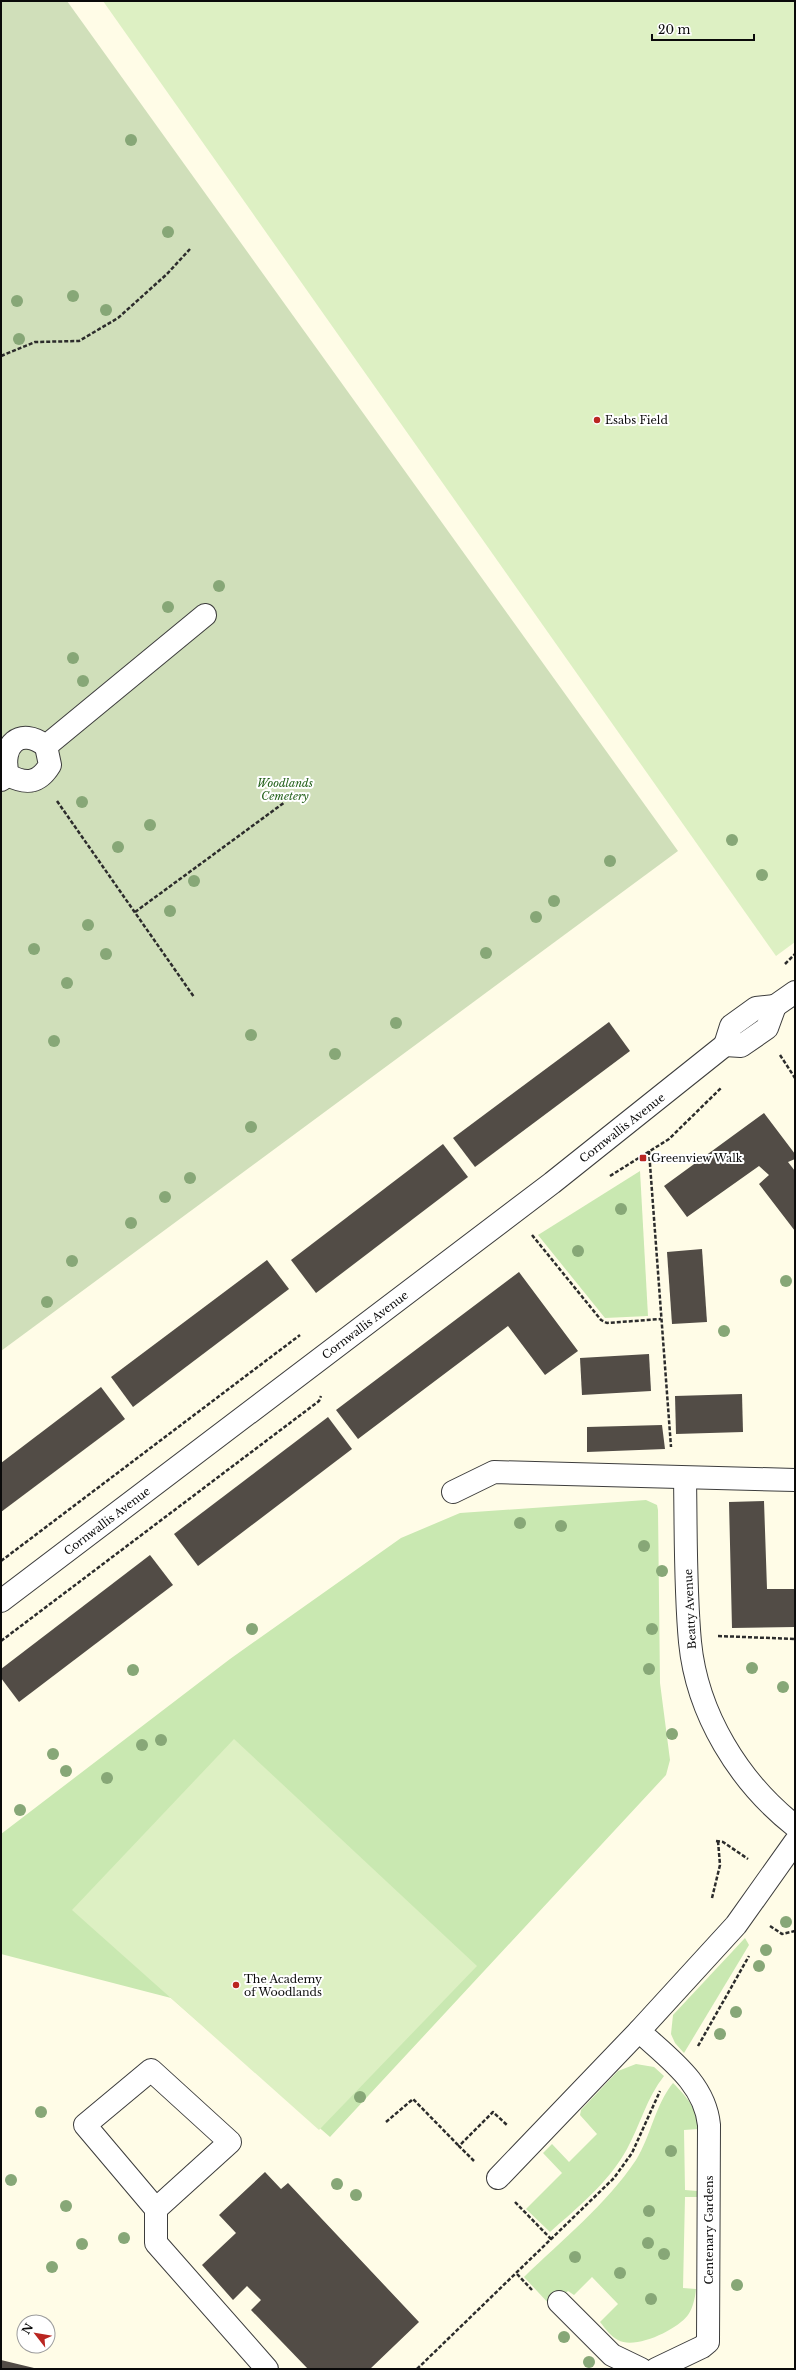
<svg xmlns="http://www.w3.org/2000/svg" width="796" height="2370" font-family="'Libre Baskerville',serif">
<style>
.green{fill:#c9e8b1}
.cemetery{fill:#d0dfba}
.pitch{fill:#ddf0c3}
.building{fill:#524c46}
.lines{fill:none;stroke-linecap:round;stroke-linejoin:round}
.minor-casing{stroke:#3d3d3d;stroke-width:24}
.path{stroke:#2c2c2c;stroke-width:2.5;stroke-dasharray:4 2;stroke-linecap:butt}
.minor{stroke:#fff;stroke-width:22}
.tree{fill:#87a777}
.poi-dot{fill:#ba2621;stroke:#fff;stroke-width:1.5}
.labels{text-anchor:middle;stroke-width:4;stroke-linejoin:round;paint-order:stroke}
.poi-label{font-size:11px;fill:#0a0a0a;stroke:#fff;text-anchor:start}
.park-label{font-size:11px;font-style:italic;fill:#24611b;stroke:#fff}
.street-label{font-size:11px;fill:#0a0a0a;stroke:#fff}
</style>
<rect width="100%" height="100%" fill="#fffce7"/>
<!-- green -->
<g class="green">
<path d="M640 1171 648 1316 605 1318 538 1235Z"/>
<path d="M646 1500 657 1505 658 1510 660 1683 670 1760 666 1775 330 2137 171 1998 1 1954V1834L230 1659 401 1538 460 1513Z"/>
<path d="M745 1938 749 1945 684 2053 675 2043 671 2034 673 2015Z"/>
<path d="M636 2064 654 2067 664 2076C647 2097 640 2125 627 2149 609 2182 578 2207 550 2232L526 2209 562 2173 543 2153 552 2144 569 2162 597 2134 580 2115 581 2110 618 2071Z"/>
<path d="M673 2083C687 2097 697 2108 698 2129L684 2130 685 2190 697 2191V2197H685L683 2288 696 2289C695 2298 693 2308 688 2315 677 2330 635 2350 618 2340 611 2337 605 2328 600 2322L618 2304 592 2277 574 2295 568 2291 551 2306 524 2277C562 2240 606 2205 636 2160 651 2136 655 2105 673 2083Z"/>
</g>
<!-- cemetery -->
<path class="cemetery" d="M1 1H67L678 851 1 1351Z"/>
<!-- pitch -->
<g class="pitch">
<path d="M103 1H795V942L776 956Z"/>
<path d="M234 1739 477 1966 319 2130 72 1910Z"/>
</g>
<!-- building -->
<g class="building">
<path d="M609 1022 630 1051 475 1167 453 1138Z"/>
<path d="M764 1113 795 1154V1159L788 1162 795 1171V1231L759 1184 769 1175 759 1166 687 1217 664 1186Z"/>
<path d="M443 1144 468 1177 316 1293 291 1260Z"/>
<path d="M702 1249 707 1322 672 1324 667 1252Z"/>
<path d="M267 1260 289 1289 133 1407 111 1377Z"/>
<path d="M519 1272 578 1351 545 1375 508 1326 358 1439 336 1410Z"/>
<path d="M649 1354 651 1391 582 1395 580 1358Z"/>
<path d="M101 1387 125 1419 1 1512V1463Z"/>
<path d="M742 1394 743 1432 676 1434 675 1396Z"/>
<path d="M328 1417 352 1449 198 1566 174 1534Z"/>
<path d="M662 1425 665 1449 587 1452V1427Z"/>
<path d="M764 1501 767 1589H795V1627L732 1628 729 1502Z"/>
<path d="M150 1555 173 1585 19 1702 1 1678V1669Z"/>
<path d="M265 2172 281 2189 288 2183 419 2322 370 2369H308L251 2310 261 2300 247 2286 233 2300 202 2265 236 2233 219 2215Z"/>
<path d="M1 2360 34 2368V2369H1Z"/>
</g>
<g class="lines">
<!-- minor casing -->
<g class="minor-casing">
<g id="minor">
<path d="M8 775C27 785 39 783 50 765L46 746"/>
<path d="M1 780 8 775C0 745 20 726 46 746L205 615"/>
<path d="M775 1006 795 992"/>
<path d="M725 1045 741 1046 767 1028 775 1006"/>
<path d="M725 1045 731 1026 756 1008 775 1006"/>
<path d="M685 1479C686 1533 685 1588 690 1642 697 1714 739 1782 795 1826"/>
<path d="M453 1492 494 1472 795 1480"/>
<path d="M1 1601 552 1183 725 1045"/>
<path d="M498 2178 639 2031"/>
<path d="M156 2209 230 2142 151 2070 85 2125 156 2209V2243L267 2369"/>
<path d="M559 2302 612 2355 641 2369"/>
<path d="M656 2369 702 2347 708 2342 709 2125C705 2083 668 2058 639 2031L736 1925 795 1842"/>
</g>
</g>
<!-- path -->
<g class="path">
<path d="M1 356 35 342 79 341 118 318 167 274 190 249"/>
<path d="M57 801 194 997"/>
<path d="M135 912 285 802"/>
<path d="M785 964 795 954"/>
<path d="M780 1055 795 1078"/>
<path d="M649 1151 671 1447"/>
<path d="M610 1176 669 1139 721 1088"/>
<path d="M532 1235 601 1320 607 1323 661 1319"/>
<path d="M1 1561 300 1335"/>
<path d="M718 1636 795 1639"/>
<path d="M1 1641 319 1401 321 1396"/>
<path d="M716 1841 723 1842 748 1859"/>
<path d="M712 1898 720 1865 718 1841"/>
<path d="M770 1926 782 1934 795 1931"/>
<path d="M698 2046 749 1956"/>
<path d="M386 2122 413 2099 459 2146"/>
<path d="M474 2161 459 2146 493 2112 508 2126"/>
<path d="M515 2202 552 2240"/>
<path d="M517 2274 532 2290"/>
<path d="M417 2369 614 2178 632 2153 660 2091"/>
</g>
<!-- minor -->
<use href="#minor" class="minor"/>
</g>
<!-- trees -->
<g class="tree">
<circle cx="131" cy="140" r="6"/>
<circle cx="168" cy="232" r="6"/>
<circle cx="73" cy="296" r="6"/>
<circle cx="17" cy="301" r="6"/>
<circle cx="106" cy="310" r="6"/>
<circle cx="19" cy="339" r="6"/>
<circle cx="219" cy="586" r="6"/>
<circle cx="168" cy="607" r="6"/>
<circle cx="73" cy="658" r="6"/>
<circle cx="83" cy="681" r="6"/>
<circle cx="82" cy="802" r="6"/>
<circle cx="150" cy="825" r="6"/>
<circle cx="732" cy="840" r="6"/>
<circle cx="118" cy="847" r="6"/>
<circle cx="610" cy="861" r="6"/>
<circle cx="762" cy="875" r="6"/>
<circle cx="194" cy="881" r="6"/>
<circle cx="554" cy="901" r="6"/>
<circle cx="170" cy="911" r="6"/>
<circle cx="536" cy="917" r="6"/>
<circle cx="88" cy="925" r="6"/>
<circle cx="34" cy="949" r="6"/>
<circle cx="486" cy="953" r="6"/>
<circle cx="106" cy="954" r="6"/>
<circle cx="67" cy="983" r="6"/>
<circle cx="396" cy="1023" r="6"/>
<circle cx="251" cy="1035" r="6"/>
<circle cx="54" cy="1041" r="6"/>
<circle cx="335" cy="1054" r="6"/>
<circle cx="251" cy="1127" r="6"/>
<circle cx="190" cy="1178" r="6"/>
<circle cx="165" cy="1197" r="6"/>
<circle cx="621" cy="1209" r="6"/>
<circle cx="131" cy="1223" r="6"/>
<circle cx="578" cy="1251" r="6"/>
<circle cx="72" cy="1261" r="6"/>
<circle cx="786" cy="1281" r="6"/>
<circle cx="47" cy="1302" r="6"/>
<circle cx="724" cy="1331" r="6"/>
<circle cx="520" cy="1523" r="6"/>
<circle cx="561" cy="1526" r="6"/>
<circle cx="644" cy="1546" r="6"/>
<circle cx="662" cy="1571" r="6"/>
<circle cx="252" cy="1629" r="6"/>
<circle cx="652" cy="1629" r="6"/>
<circle cx="752" cy="1668" r="6"/>
<circle cx="649" cy="1669" r="6"/>
<circle cx="133" cy="1670" r="6"/>
<circle cx="783" cy="1687" r="6"/>
<circle cx="672" cy="1734" r="6"/>
<circle cx="161" cy="1740" r="6"/>
<circle cx="142" cy="1745" r="6"/>
<circle cx="53" cy="1754" r="6"/>
<circle cx="66" cy="1771" r="6"/>
<circle cx="107" cy="1778" r="6"/>
<circle cx="20" cy="1810" r="6"/>
<circle cx="786" cy="1922" r="6"/>
<circle cx="766" cy="1950" r="6"/>
<circle cx="759" cy="1966" r="6"/>
<circle cx="736" cy="2012" r="6"/>
<circle cx="720" cy="2034" r="6"/>
<circle cx="360" cy="2097" r="6"/>
<circle cx="41" cy="2112" r="6"/>
<circle cx="671" cy="2151" r="6"/>
<circle cx="11" cy="2180" r="6"/>
<circle cx="337" cy="2184" r="6"/>
<circle cx="356" cy="2195" r="6"/>
<circle cx="66" cy="2206" r="6"/>
<circle cx="649" cy="2211" r="6"/>
<circle cx="124" cy="2238" r="6"/>
<circle cx="648" cy="2243" r="6"/>
<circle cx="82" cy="2244" r="6"/>
<circle cx="664" cy="2254" r="6"/>
<circle cx="575" cy="2257" r="6"/>
<circle cx="52" cy="2267" r="6"/>
<circle cx="620" cy="2273" r="6"/>
<circle cx="737" cy="2285" r="6"/>
<circle cx="651" cy="2299" r="6"/>
<circle cx="564" cy="2337" r="6"/>
<circle cx="589" cy="2362" r="6"/>
</g>
<!-- markers -->
<g class="poi-dot">
<circle cx="597" cy="420" r="4"/>
<rect x="639" y="1154" width="8" height="8" rx="2"/>
<circle cx="236" cy="1985" r="4"/>
</g>
<g class="labels">
<!-- poi labels -->
<g class="poi-label">
<text x="605" y="424">Esabs Field</text>
<text x="651" y="1162">Greenview Walk</text>
<text x="244" y="1983">The Academy<tspan x="244" dy="13">of Woodlands</tspan></text>
</g>
<!-- park labels -->
<g class="park-label">
<text x="285" y="787">Woodlands<tspan x="285" dy="13">Cemetery</tspan></text>
</g>
<!-- street labels -->
<g class="street-label">
<text transform="translate(622 1128) rotate(-38)" y="4">Cornwallis Avenue</text>
<text transform="translate(365 1325) rotate(-37)" y="4">Cornwallis Avenue</text>
<text transform="translate(107 1521) rotate(-37)" y="4">Cornwallis Avenue</text>
<text transform="translate(690 1609) rotate(-93)" y="4">Beatty Avenue</text>
<text transform="translate(709 2230) rotate(-90)" y="4">Centenary Gardens</text>
</g>
</g>
<!-- border -->
<rect width="796" height="2370" fill="none" stroke="#0a0a0a" stroke-width="4"/>
<!-- north arrow -->
<g transform="translate(36 2334) rotate(301)"><circle r="19" fill="#ffffff" stroke="#9d9d9d"/>
<path d="M0-3L7 15L0 10L-7 15Z" fill="#ba2621"/>
<text y="-6" font-size="11" font-weight="bold" text-anchor="middle" fill="#0a0a0a">N</text>
</g>
<!-- scale -->
<path d="M652 34v6h102v-6" fill="none" stroke="#0a0a0a" stroke-width="2"/>
<text x="658" y="34" font-size="12" fill="#0a0a0a" stroke="#ffffff" stroke-width="3" paint-order="stroke">20 m</text>
</svg>
